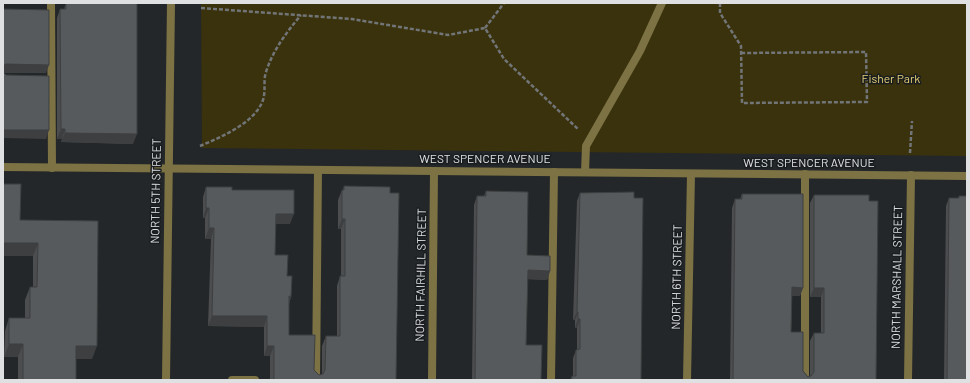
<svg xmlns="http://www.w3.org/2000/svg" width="970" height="383" font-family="Barlow,sans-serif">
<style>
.green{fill:#3a320d}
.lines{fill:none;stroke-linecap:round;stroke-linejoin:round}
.path{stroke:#727577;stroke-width:2.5;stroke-dasharray:4 2;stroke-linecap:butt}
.service{stroke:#7c7244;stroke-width:8}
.minor{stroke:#7c7244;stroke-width:8}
.tertiary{stroke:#7c7244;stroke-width:8}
.wall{fill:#4b4d4f}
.shaded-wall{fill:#3d3f40}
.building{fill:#575a5c;stroke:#3d3f40}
.labels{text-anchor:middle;stroke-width:3;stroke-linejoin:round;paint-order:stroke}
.park-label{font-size:12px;fill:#e5d175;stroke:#1a1d1f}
.street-label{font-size:12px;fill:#dee0e2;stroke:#1a1d1f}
</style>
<rect width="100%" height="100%" fill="#242729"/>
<!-- green -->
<path class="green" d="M201 3H967V156L202 148Z"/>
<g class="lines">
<!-- path -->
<g class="path">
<path d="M720 3V13L741 46 742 103 867 102 866 52 742 53"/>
<path d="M201 8 352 19 448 35 485 28 504 59 579 130"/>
<path d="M485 28 504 3"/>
<path d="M200 146C221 137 255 123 263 100 266 91 263 81 266 72 273 50 286 33 301 15"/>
<path d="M910 153 912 121"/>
</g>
<!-- service -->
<g class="service">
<path d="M51 3 52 168"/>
<path d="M585 172 586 146 640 51 662 3"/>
<path d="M232 380H255"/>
<path d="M316 380 318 170"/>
<path d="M551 380 554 172"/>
<path d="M805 380V174"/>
</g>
<!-- minor -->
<g class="minor">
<path d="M3 167 967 176"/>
<path d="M432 380 434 171"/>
<path d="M687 380 691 174"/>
<path d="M908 380 911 175"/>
</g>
<!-- tertiary -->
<path class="tertiary" d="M166 380 171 3"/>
</g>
<!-- wall -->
<g class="wall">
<path d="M66 3 133 144 61 142 62 139H57V18L60 9H64Z"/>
<path d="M3 184 20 220 98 221 92 359H76V380H18V357H4L5 331 9 318H25V300L30 287H33V256H3Z"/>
<path d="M344 186 390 193 396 380H270V356H264V327L208 326 211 239H205V218H203V197L206 187 232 190 290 224H275V255L287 276 291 297 289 304V335L314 370 319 375H322V346L326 336H337V286L340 276H341V229H338V200L342 190H343Z"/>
<path d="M486 191 527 255 550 271 547 280 527 279 526 345 541 380H472L474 205 477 196H484Z"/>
<path d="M580 193 634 198 641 380H570L572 376H573V358L576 350H577V328H575V320H573L577 201Z"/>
<path d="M742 194 800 296H792L791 332 803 371 808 377 810 376V341L814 333H821V297H810V203L814 195 869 201 876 380H730L732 208 735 199H740Z"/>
<path d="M959 196 967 380H944L946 206 949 198H958Z"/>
</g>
<!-- shaded-wall -->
<g class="shaded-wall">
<path d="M6 64 49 65 46 73H3V66Z"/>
<path d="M61 129H65L62 139H57Z"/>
<path d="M3 130H49L46 139 3 138Z"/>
<path d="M65 133 137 134 133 144 61 142Z"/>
<path d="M206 208H209L205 218H203Z"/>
<path d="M276 214H294L290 224H272Z"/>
<path d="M342 219H345L341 229H338Z"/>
<path d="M209 228H214L211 239H205Z"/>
<path d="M3 243H38L33 256H3Z"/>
<path d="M528 270 550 271 547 280 524 279Z"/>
<path d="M792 287 803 288 800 296H789Z"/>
<path d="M814 288H824L821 297H810Z"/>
<path d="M289 296 291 297 288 307Z"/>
<path d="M577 312H578L575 320H573Z"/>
<path d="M212 316H267L264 327 208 326Z"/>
<path d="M578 319H580L577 328H575Z"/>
<path d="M9 344H23L18 357H4Z"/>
<path d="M76 346H97L92 359H71Z"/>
<path d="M267 346H274L270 356H264Z"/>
</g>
<!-- building -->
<g class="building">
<path d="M66 3H137V134L65 133V129H61L60 9H66Z"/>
<path d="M3 9 49 10V65L6 64 3 66Z"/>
<path d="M3 72 6 75 49 76V130H3Z"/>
<path d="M3 184H21L20 220 98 221 97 346H76V380H23V344H9V318H30V287H37L38 243H3Z"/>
<path d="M344 186 390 187V193H399L396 380H274V346H267V316H212L214 228H209V208H206V187H232V190H294V214H276L275 255H288L287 276H292L291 297 289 296V335H315L314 370 319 375 323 374 325 370 326 336H340V276H345V219H342V190H344Z"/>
<path d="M486 191 528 192 527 255 550 256V271L528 270 526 345H542L541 380H475L477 196H486Z"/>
<path d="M634 192V198H643L641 380H572V376H576V350L580 349V319H578V312H577L580 193Z"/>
<path d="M742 194H803V288L792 287 791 332H803V371L808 377 811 376 814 372V333H824V288H814V195H869V201H878L876 380H733L735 199H742Z"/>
<path d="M959 196H967V380H947L949 198H959Z"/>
</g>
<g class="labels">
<!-- park labels -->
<g class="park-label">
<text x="891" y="83">Fisher Park</text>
</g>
<!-- street labels -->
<g class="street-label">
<text x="485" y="163">WEST SPENCER AVENUE</text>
<text x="809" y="167">WEST SPENCER AVENUE</text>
<text transform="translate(156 191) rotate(-89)" y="4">NORTH 5TH STREET</text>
<text transform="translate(421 275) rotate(-89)" y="4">NORTH FAIRHILL STREET</text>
<text transform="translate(677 277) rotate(-89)" y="4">NORTH 6TH STREET</text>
<text transform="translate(897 277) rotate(-89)" y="4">NORTH MARSHALL STREET</text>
</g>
</g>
<!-- border -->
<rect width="970" height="383" fill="none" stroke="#dee0e2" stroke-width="8"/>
</svg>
